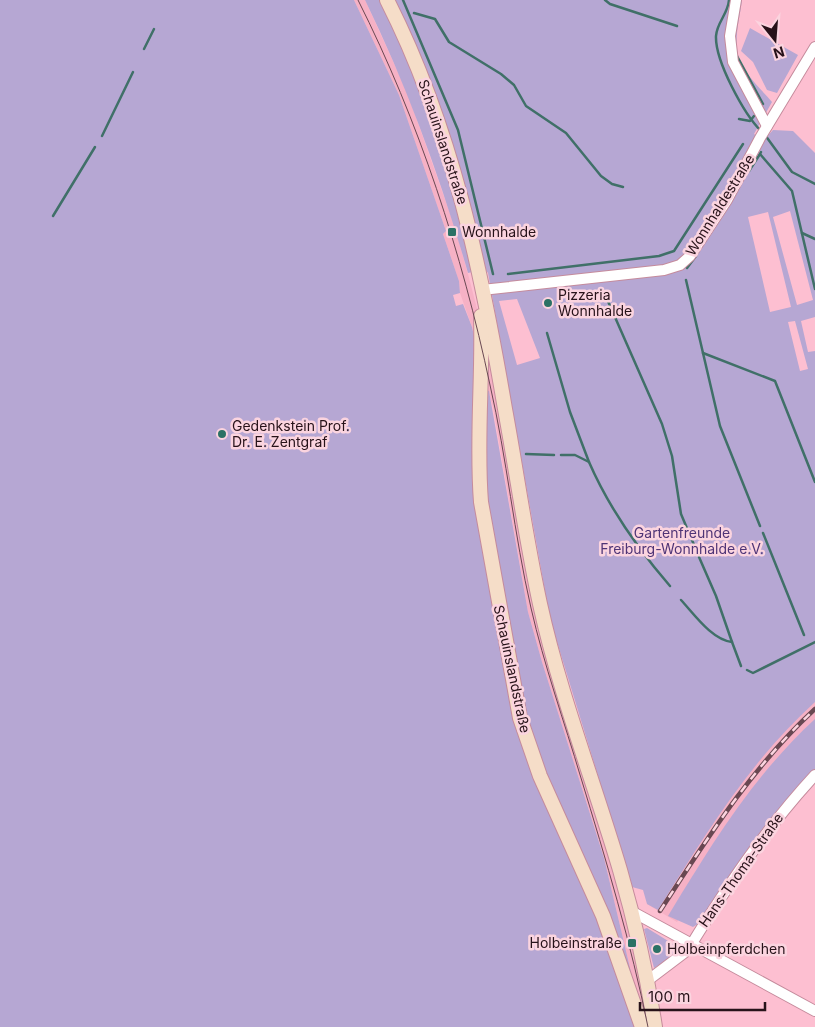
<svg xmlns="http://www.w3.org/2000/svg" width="815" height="1027" font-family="Inter,sans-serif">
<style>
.built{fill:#f6b1c5}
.green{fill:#b6a7d3;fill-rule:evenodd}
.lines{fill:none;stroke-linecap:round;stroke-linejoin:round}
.stream{stroke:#407068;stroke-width:2.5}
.street-casing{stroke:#c58b9c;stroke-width:12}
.secondary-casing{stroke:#c58b9c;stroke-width:16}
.street{stroke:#fff;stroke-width:10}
.secondary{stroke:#f5ddc8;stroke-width:14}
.tram{stroke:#694852;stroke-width:1}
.rail-casing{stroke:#694852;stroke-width:4.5}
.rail{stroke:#fbd4df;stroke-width:2.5;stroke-dasharray:8;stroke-linecap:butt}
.poi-dot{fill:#2b7165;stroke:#fbd4df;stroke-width:2}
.labels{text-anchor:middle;stroke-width:5;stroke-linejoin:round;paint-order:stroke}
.street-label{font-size:14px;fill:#271219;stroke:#fbd4df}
.poi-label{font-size:14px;fill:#271219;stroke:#fbd4df;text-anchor:start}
.park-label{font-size:14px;fill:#4f3476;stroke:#fbd4df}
</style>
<rect width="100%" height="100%" fill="#fdbfd1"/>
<!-- built -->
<g class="built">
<path d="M354 0H365L407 92 454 225 468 274 495 378 524 538 614 860 653 1027H644L604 858 542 662 528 612 493 407 476 352 472 327 460 293 459 281 443 234 446 231 399 95Z"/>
<path d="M815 675V746L725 848 677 922 647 904Z"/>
</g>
<!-- green -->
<g class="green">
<path d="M0 0H354L399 95 446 231 443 234 459 281 460 293 453 295 456 306 463 304 472 327 486 390 489 391 528 612 542 662 604 858 644 1027H0Z"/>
<path d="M365 0H742C740 17 733 41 739 58 745 75 761 89 772 102L754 134 764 140 773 130 793 131 815 153V317L801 321 808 352 815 351V702C749 762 705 835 658 910L647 904 643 890 632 887 550 619 488 273 485 269 468 273C441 180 408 88 365 0ZM790 211 813 300 797 305 773 217ZM768 212 791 307 770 312 748 217ZM517 299 540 358 517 365 499 301ZM795 321 808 369 800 371 788 322Z"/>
<path d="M750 28 798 55 777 93 767 90 753 62 741 51Z"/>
<path d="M815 719V770L701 922 693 927 668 916C711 845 753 776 815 719Z"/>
<path d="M647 928 678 947V950L674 956 654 968 644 929Z"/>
</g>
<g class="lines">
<!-- stream -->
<g class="stream">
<path d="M403 0 458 130 493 274"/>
<path d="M605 0 610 4 677 26"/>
<path d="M729 0C728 14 717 22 716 36 715 61 744 114 761 131"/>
<path d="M414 13 435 19 449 42 501 74 514 85 526 106 566 133 601 176 612 184 623 187"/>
<path d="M144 49 154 29"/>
<path d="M737 56 763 104"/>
<path d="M739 119 750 121 754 116"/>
<path d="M765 135 792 172 815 184"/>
<path d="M102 136 133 72"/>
<path d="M761 152 760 154 792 191 815 289"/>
<path d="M749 171 760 154"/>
<path d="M53 216 95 147"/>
<path d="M802 233 815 239"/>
<path d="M687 268 696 256"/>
<path d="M508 274 659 256 674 251 743 144"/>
<path d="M686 280 720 426 760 526"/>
<path d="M607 299 662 424 672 456 681 514 697 552"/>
<path d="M547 333 570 412 589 462"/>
<path d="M703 353 775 381 815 482"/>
<path d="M526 454 554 455"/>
<path d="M561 455H575L589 462C609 508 638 549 670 586"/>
<path d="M763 533 804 635"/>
<path d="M699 557 716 596 732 642"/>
<path d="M681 600C694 614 712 640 732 642L741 666"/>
<path d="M747 670 753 673 815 642"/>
</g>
<!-- street casing -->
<g class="street-casing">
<g id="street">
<path d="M736 0 730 36 733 62 767 126"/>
<path d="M482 290 664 270 680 265 690 256 727 200 760 138 815 47"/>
<path d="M631 911 815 1011"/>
<path d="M647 981 684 953 691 945C728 885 767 827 815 775"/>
</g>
</g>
<!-- secondary casing -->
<g class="secondary-casing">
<g id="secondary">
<path d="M387 0C452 128 481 268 505 409 517 474 526 540 540 604 560 695 594 782 620 870 635 922 647 974 655 1027"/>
<path d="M481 316C483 378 476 440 481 502L520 718 540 776 603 916 642 1027"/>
</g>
</g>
<!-- street -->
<use href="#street" class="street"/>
<!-- secondary -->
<use href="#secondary" class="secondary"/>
<!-- tram -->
<path class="tram" d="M358 0C419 121 462 253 490 385 507 459 514 534 531 608 544 665 564 721 581 778 606 860 631 943 648 1027"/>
<!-- rail casing -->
<g class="rail-casing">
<path id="rail" d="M660 911C707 839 751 768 815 709"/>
</g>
<!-- rail -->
<use href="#rail" class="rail"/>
</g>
<!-- markers -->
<g class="poi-dot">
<rect x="447" y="227" width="10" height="10" rx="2.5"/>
<circle cx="548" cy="303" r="5"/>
<circle cx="222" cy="434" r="5"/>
<rect x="627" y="938" width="10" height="10" rx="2.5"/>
<circle cx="657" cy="949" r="5"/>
</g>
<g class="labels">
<!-- street labels -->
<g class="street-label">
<text transform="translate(443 142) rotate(72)" y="5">Schauinslandstraße</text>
<text transform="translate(720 205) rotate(-58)" y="5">Wonnhaldestraße</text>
<text transform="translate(512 669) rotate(78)" y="5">Schauinslandstraße</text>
<text transform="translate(741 870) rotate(-55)" y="5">Hans-Thoma-Straße</text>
</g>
<!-- poi labels -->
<g class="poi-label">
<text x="462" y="237">Wonnhalde</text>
<text x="558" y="300">Pizzeria<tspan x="558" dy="16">Wonnhalde</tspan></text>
<text x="232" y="431">Gedenkstein Prof.<tspan x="232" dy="16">Dr. E. Zentgraf</tspan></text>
<text x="622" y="948" text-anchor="end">Holbeinstraße</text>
<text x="667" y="954">Holbeinpferdchen</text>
</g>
<!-- park labels -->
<g class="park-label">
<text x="682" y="538">Gartenfreunde<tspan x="682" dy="16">Freiburg-Wonnhalde e.V.</tspan></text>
</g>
</g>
<!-- north arrow -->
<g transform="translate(775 40) rotate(163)" stroke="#fbd4df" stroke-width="4" paint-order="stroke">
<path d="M0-4L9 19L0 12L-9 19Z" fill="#271219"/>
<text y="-8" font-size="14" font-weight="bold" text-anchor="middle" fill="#271219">N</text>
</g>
<!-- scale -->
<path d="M640 1002v8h125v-8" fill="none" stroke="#271219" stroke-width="2.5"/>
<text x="648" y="1002" font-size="15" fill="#271219" stroke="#fbd4df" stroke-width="4" paint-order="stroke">100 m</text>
</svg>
